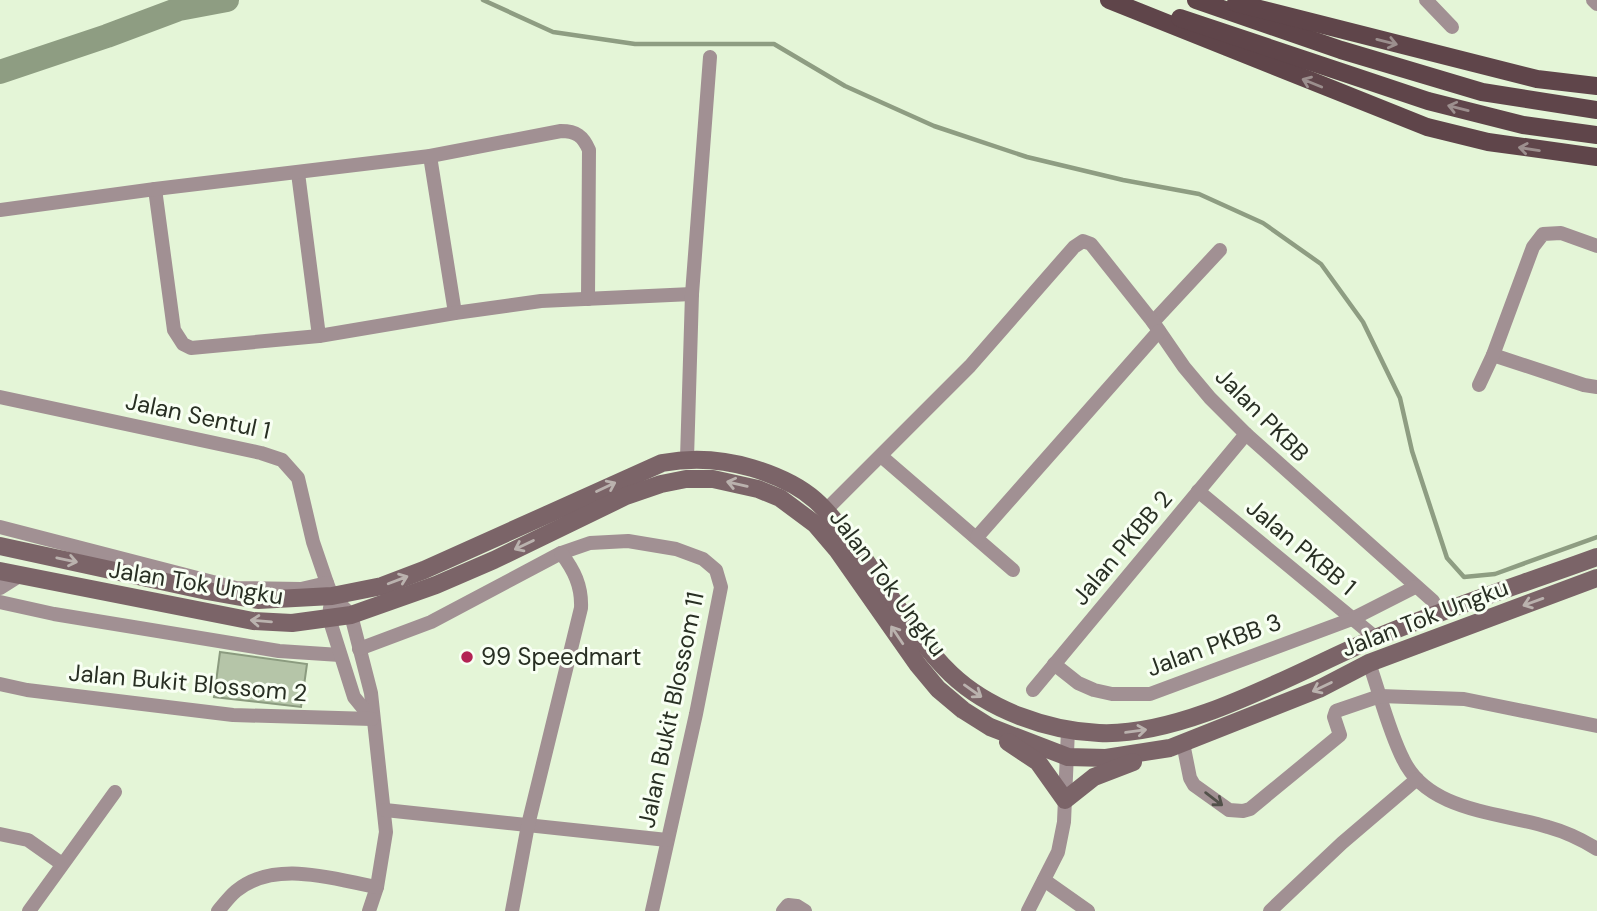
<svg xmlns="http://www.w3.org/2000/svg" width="1597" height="911" font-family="'DM Sans',sans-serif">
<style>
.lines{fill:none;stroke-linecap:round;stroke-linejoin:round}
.stream{stroke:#8e9d82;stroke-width:4.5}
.river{stroke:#8e9d82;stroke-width:24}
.building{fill:#b5c5a8;stroke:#8b9b7f;stroke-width:2}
.street{stroke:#a19093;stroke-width:14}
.secondary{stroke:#7b6468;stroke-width:18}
.primary{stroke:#5f454a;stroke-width:18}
.oneway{stroke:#9c8f8e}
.oneway2{stroke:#bab2ae}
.oneway3{stroke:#52514a}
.poi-dot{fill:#b32354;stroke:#f8fff3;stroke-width:2.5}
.labels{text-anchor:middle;stroke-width:6;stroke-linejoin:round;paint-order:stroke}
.street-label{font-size:24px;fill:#282f23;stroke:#f8fff3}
.poi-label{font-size:24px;fill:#282f23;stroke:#f8fff3;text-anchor:start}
</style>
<rect width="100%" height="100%" fill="#e4f5d7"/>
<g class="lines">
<!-- stream -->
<path class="stream" d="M483 0 553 32 635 44H774L845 86 934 126 1027 157 1123 180 1199 194 1263 223 1321 264 1363 322 1400 398 1412 451 1447 558 1464 577 1495 574 1597 537"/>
<!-- river -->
<path class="river" d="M0 72 107 36 179 9 227 0"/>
</g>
<!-- building -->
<path class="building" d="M220 652 307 664 301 707 214 697Z"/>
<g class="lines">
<!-- street -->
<g class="street">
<path d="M1426 0 1452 27"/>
<path d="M1593 0 1597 4"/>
<path d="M430 156 455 313"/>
<path d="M298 173 319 336"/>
<path d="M155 189 174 330 183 344 191 348 319 336 455 313 541 301 692 294"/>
<path d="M0 210 155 189 430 156 561 131C576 131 583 136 589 150L588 299"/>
<path d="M1153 322 1220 250"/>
<path d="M1493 355 1584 385 1597 387"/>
<path d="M1479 385 1493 355 1533 247 1543 234 1561 233 1597 246"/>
<path d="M0 397 261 453 282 460 298 478 313 542 327 583 332 596 351 615 371 693 386 832 377 887 369 911"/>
<path d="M881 456 1013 570"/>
<path d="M687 458 692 294 710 57"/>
<path d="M1198 491 1376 638"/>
<path d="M826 510 970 366 1074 247 1083 241 1091 244 1153 322 1184 367 1210 398 1246 434 1433 601 1439 615"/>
<path d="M0 527 236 588 301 589 327 583"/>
<path d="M977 537 1159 331"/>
<path d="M0 588 19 576"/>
<path d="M0 602 54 614 279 651 340 655"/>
<path d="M330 608 329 618 354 697 372 719"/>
<path d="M359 649 431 622 561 553 590 543 628 541 676 549 703 559 716 570 721 587 696 714 652 911"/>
<path d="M1369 663C1380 694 1388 729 1403 759 1428 812 1500 812 1548 827 1566 832 1581 839 1597 849"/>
<path d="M1054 664 1078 683 1094 690 1112 694H1150L1352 619 1415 587"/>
<path d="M0 684 27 690 233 715 372 719"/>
<path d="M1033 690 1246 434"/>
<path d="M1183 743 1190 778 1194 785 1229 810 1243 811 1250 809 1340 735 1334 717 1336 711 1380 696 1464 699 1597 726"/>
<path d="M385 810 667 840"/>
<path d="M0 834 28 840 62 864"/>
<path d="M1044 880 1088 911"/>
<path d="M29 911 115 792"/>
<path d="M218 911C224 904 229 897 236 891 275 859 333 879 377 887"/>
<path d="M512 911 528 825 581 608C582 586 574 570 561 553"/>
<path d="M783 911 788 905 797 906 805 911"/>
<path d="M1028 911 1058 852 1064 822 1068 730"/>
<path d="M1270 911 1342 843 1417 779"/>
</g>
<!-- secondary -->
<g class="secondary">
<path d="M0 546 207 591 258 600 332 596 382 586 424 570 662 463C693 457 722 459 752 468 775 475 797 484 815 500 832 515 846 535 860 553 889 593 916 640 951 674 989 710 1048 731 1099 733 1185 737 1294 673 1373 639 1446 608 1523 584 1597 557"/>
<path d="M0 571 253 621 292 623 351 615 436 585 494 560 626 496 661 484 686 479H713L758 489 780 498 815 524 838 551 918 665 938 689 963 710 990 727 1068 757 1106 758 1170 748 1319 689 1369 663 1597 578"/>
<path d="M1008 742 1038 762 1065 800 1094 777 1133 762"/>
</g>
<!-- primary -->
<g class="primary">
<path d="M1109 0 1427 127 1488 142 1597 157"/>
<path d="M1196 0 1341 50 1482 92 1597 110"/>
<path d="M1236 3 1537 79 1597 86"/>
<path d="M1180 18 1428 101 1523 125 1597 135"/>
</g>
</g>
<!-- one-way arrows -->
<defs><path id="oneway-shaft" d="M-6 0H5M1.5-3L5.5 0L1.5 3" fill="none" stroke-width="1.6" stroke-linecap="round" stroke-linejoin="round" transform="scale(1.75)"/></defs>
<g class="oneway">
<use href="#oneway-shaft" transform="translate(1387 42) rotate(14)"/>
<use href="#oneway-shaft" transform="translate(1312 83) rotate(-158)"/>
<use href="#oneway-shaft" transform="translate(1458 108) rotate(-166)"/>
<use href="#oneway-shaft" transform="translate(1529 149) rotate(-171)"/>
</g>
<g class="oneway2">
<use href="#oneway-shaft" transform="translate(737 484) rotate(-167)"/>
<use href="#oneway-shaft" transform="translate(606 487) rotate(-25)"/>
<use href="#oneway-shaft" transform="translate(524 545) rotate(154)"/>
<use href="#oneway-shaft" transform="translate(67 560) rotate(12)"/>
<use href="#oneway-shaft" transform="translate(398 580) rotate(-21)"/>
<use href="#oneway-shaft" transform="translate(1533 602) rotate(160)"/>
<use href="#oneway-shaft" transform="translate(261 621) rotate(-175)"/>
<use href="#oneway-shaft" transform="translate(897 635) rotate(-124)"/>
<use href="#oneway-shaft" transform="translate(1322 687) rotate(154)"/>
<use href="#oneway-shaft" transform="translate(973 691) rotate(35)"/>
<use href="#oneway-shaft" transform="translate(1136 731) rotate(-8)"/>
</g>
<use class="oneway3" href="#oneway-shaft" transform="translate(1214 799) rotate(37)"/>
<!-- markers -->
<circle class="poi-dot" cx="467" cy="657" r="7"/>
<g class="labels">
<!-- street labels -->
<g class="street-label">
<text transform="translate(1262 415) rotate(45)" y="8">Jalan PKBB</text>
<text transform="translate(198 416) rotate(12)" y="8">Jalan Sentul 1</text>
<text transform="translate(1301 547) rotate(40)" y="8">Jalan PKBB 1</text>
<text transform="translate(1122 548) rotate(-50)" y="8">Jalan PKBB 2</text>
<text transform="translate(196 583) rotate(9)" y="8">Jalan Tok Ungku</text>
<text transform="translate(888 583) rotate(53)" y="8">Jalan Tok Ungku</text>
<text transform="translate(1425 618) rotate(-21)" y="8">Jalan Tok Ungku</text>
<text transform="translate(1214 645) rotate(-20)" y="8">Jalan PKBB 3</text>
<text transform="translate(188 683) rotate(5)" y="8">Jalan Bukit Blossom 2</text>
<text transform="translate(671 710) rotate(-78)" y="8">Jalan Bukit Blossom 11</text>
</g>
<!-- poi labels -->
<g class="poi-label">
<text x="481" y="665">99 Speedmart</text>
</g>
</g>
</svg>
